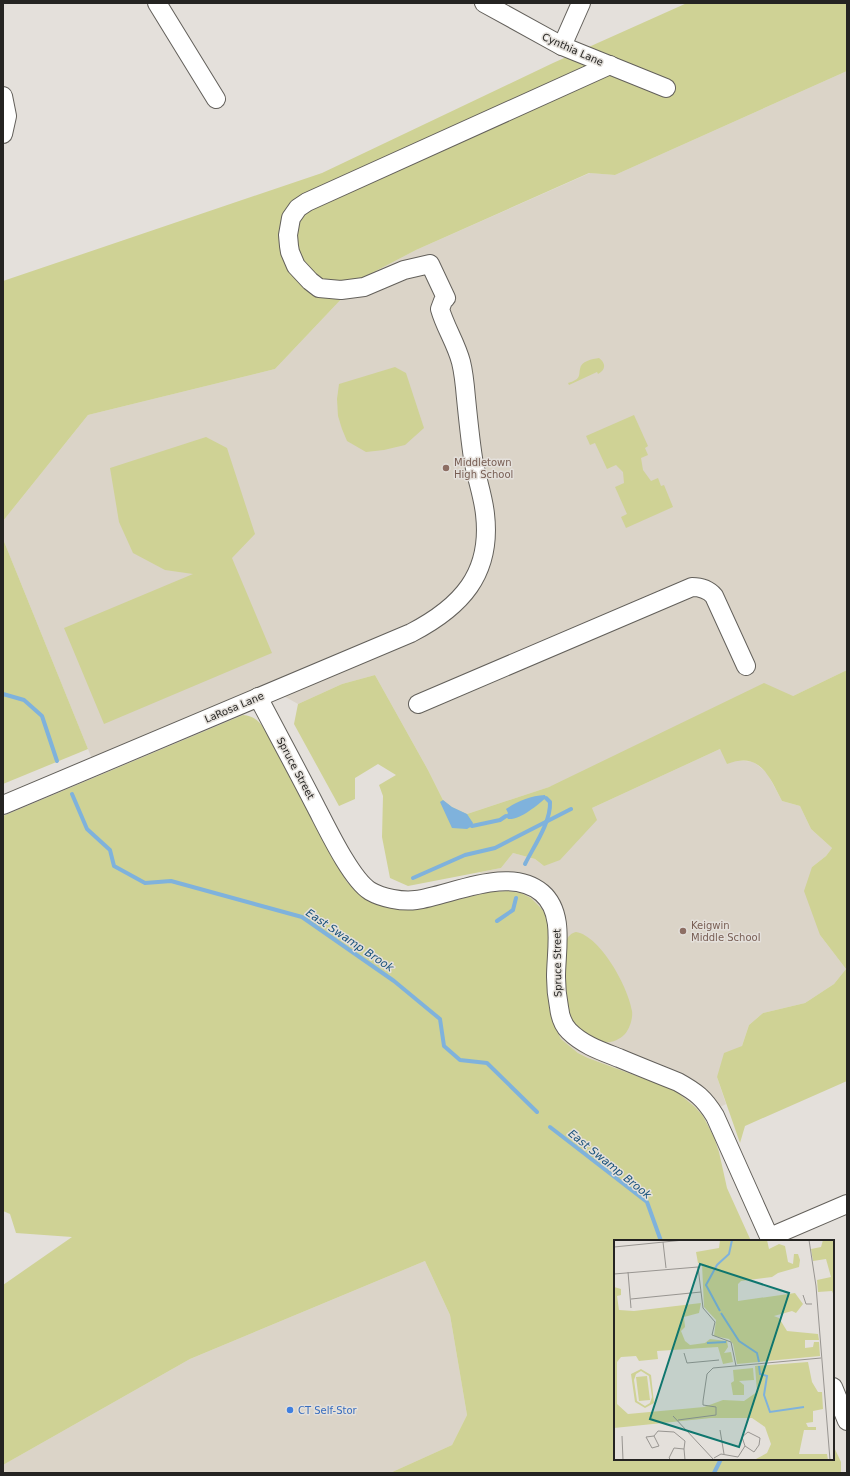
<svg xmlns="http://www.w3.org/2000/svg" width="850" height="1476" font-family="'DejaVu Sans',sans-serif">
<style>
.built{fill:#dbd4c8}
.green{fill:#cfd295}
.water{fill:#7fb2dc}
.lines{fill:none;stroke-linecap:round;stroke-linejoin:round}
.stream{stroke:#7fb2dc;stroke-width:4}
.minor-casing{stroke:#63605b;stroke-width:20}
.minor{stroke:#fff;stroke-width:18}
.education-dot{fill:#8d6e63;stroke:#e4e0db;stroke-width:1.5}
.shop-dot{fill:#3f7fe0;stroke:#e4e0db;stroke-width:1.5}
.labels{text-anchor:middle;stroke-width:3;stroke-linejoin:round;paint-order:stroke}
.street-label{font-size:10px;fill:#252422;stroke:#e4e0db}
.education-label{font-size:10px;fill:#785e54;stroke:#e4e0db;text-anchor:start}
.shop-label{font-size:10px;fill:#366cbe;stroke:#e4e0db;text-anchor:start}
.water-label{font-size:11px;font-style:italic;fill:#19527b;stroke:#e4e0db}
.inset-river{fill:none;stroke:#7fb2dc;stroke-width:2}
.inset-road{fill:none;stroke:#989591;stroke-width:1}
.view{fill:#0f766e;fill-opacity:0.15;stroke:#0f766e;stroke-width:2}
.inset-edge{fill:none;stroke:#252422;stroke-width:2}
</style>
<rect width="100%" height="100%" fill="#e4e0db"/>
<!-- built -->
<g class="built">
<path d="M847 71V670L793 696 549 787 467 814 452 807 443 800 428 770 375 675 342 684 298 704 264 685 92 759 3 539V521L88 415 275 369 347 293 374 272 416 250 590 173 615 175Z"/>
<path d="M720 749 737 760 754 762 767 773 782 801 800 806 811 829 832 848 826 856 812 867 820 935 846 969 834 984 805 1003 763 1013 749 1025 742 1046 717 1077 726 1104 703 1116 695 1107 676 1092 650 1081 588 1058 578 1053 561 1039 553 1023 549 1007 548 927 541 908 531 898 521 893 508 891 489 892 480 872 501 868 513 853 535 859 544 866 592 808Z"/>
<path d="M425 1261 450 1315 467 1415 452 1445 390 1473H3V1465L190 1359Z"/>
</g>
<!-- green -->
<g class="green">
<path d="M687 3H847V71L615 175 589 173 416 250 374 272 347 293 275 369 88 415 3 521V281L322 173 553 63Z"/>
<path d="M599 358C606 363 606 370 598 374L597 372 569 385 568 383C571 382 574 381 577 379 580 376 579 373 580 369 581 361 592 359 599 358Z"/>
<path d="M395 367 406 373 424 428 405 445 384 450 366 452 347 441 342 429 338 416 337 399 339 384Z"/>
<path d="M634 415 648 446 645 448 648 455 641 458 643 470 651 481 658 478 661 486 664 485 673 507 626 528 621 517 627 514 615 487 624 483 623 472 616 465 607 469 595 443 590 445 586 436Z"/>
<path d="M206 437 227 448 255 534 232 558 272 653 104 724 64 628 193 574 165 570 133 553 119 522 110 468Z"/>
<path d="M3 539 88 749 3 784Z"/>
<path d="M847 670V1081L745 1126 740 1143 717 1077 724 1053 742 1046 749 1025 763 1013 805 1003 834 984 846 969 820 935 804 891 812 867 826 856 832 848 811 829 800 806 782 801C769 776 760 751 727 764L720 749 592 808 597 820 560 860 544 866 535 859 513 853 501 868 408 886 390 878 382 837 383 796 379 785 396 775 378 764 355 778V799L339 806 294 724 298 704 342 684 375 675 428 770 443 800 452 807 467 814 549 787 764 683 793 696Z"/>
<path d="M243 715C253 716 258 720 264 728L328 849 347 882 362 895 444 903 489 892 508 891 521 893 531 898 541 908 546 915 548 927 549 1007 553 1023 561 1039 578 1053 588 1058 669 1088 677 1092 695 1107 703 1116 714 1137 719 1152 727 1188 751 1241H615V1459H833V1445L841 1462V1473H390L452 1445 467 1415 450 1315 425 1261 190 1359 3 1465V1285L72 1237 16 1233 10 1214 3 1211V816Z"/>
<path d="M576 932C601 936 629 989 632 1011 633 1018 630 1028 625 1034 617 1042 608 1044 597 1041 586 1038 576 1028 571 1017 566 1007 563 953 566 942 568 936 571 933 576 932Z"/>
</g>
<!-- water -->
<g class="water">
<path d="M545 795 546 798C537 805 521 820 508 819L506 816 508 813 506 809C518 801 530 796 545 795Z"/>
<path d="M443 800 452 807 467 814 473 823 472 826 467 829 452 828 440 802Z"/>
</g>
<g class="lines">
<!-- stream -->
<g class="stream">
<path d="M3 694 24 700 42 716 57 761"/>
<path d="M72 794 87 829 110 850 114 866 145 883 171 881 302 917 394 981 440 1019 444 1046 460 1060 487 1063 537 1112"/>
<path d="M472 826 500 820 506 816"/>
<path d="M525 864C534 846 551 822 550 802L546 798"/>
<path d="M413 878 465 855 495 848 571 809"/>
<path d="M497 921 513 910 516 898"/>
<path d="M550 1127 647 1202 661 1241"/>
<path d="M714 1473 721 1459"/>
</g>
<!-- minor casing -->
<g class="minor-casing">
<g id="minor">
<path d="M157 3 216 99"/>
<path d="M484 3 562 46 666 88"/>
<path d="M562 46 581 3"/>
<path d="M3 96 7 116 3 134"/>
<path d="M258 697C277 733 297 770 316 807 327 828 351 879 370 891 382 898 402 902 416 900 452 895 509 865 542 893 565 913 556 950 556 977 556 987 557 997 559 1007 560 1016 562 1024 569 1031 583 1045 601 1051 619 1058 638 1066 658 1074 678 1082 696 1092 704 1098 715 1116L771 1241"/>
<path d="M418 704 692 587C701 587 708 589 714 596L746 666"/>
<path d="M3 805 411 633C461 607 492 574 485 514 483 495 476 477 473 458 470 438 468 418 466 398 465 386 464 374 461 362 456 343 445 327 440 309L443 301 446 298 430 264 404 270 364 287 341 290 319 288 310 281 296 266 290 252 289 246 288 235 291 218 298 208 307 202 610 65"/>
<path d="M770 1237 847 1204"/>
<path d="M833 1387 847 1421"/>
</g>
</g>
<!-- minor -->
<use href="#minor" class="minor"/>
</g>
<!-- markers -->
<g class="education-dot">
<circle cx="446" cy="468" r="4"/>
<circle cx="683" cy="931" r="4"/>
</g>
<circle class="shop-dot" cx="290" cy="1410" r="4"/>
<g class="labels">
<!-- street labels -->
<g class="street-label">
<text transform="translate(573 49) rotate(24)" y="4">Cynthia Lane</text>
<text transform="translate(234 707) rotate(-23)" y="4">LaRosa Lane</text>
<text transform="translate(296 768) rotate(62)" y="4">Spruce Street</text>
<text transform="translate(557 963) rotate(-91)" y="4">Spruce Street</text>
</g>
<!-- education labels -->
<g class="education-label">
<text x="454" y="466">Middletown<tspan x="454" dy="12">High School</tspan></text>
<text x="691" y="929">Keigwin<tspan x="691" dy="12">Middle School</tspan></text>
</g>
<!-- shop labels -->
<g class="shop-label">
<text x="298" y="1414">CT Self-Stor</text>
</g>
<!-- water labels -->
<g class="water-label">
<text transform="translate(350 940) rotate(34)" y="4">East Swamp Brook</text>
<text transform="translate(610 1164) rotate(39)" y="4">East Swamp Brook</text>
</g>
</g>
<!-- overview -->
<g transform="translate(614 1240)">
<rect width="220" height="220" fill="#e4e0db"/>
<path d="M106 0H153L155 9 165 4 171 6 174 22 179 24 180 14H184L186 20 185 27 164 33 158 37 127 41 124 44V61L181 53 189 64 182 73 178 71 160 76 165 78 173 91 204 94 205 100H191V108L199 107 200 102H205L206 116 123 124 119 104 115 99 100 96 102 80 90 67 88 24 84 23 82 12 105 8ZM209 0H220V56L218 51 204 52 203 40 217 37 212 19 199 21 197 9 207 7ZM0 47 7 49V55L3 56 5 70 20 71 87 63 85 73 70 77 71 87 67 91 71 101 76 105 91 103 96 99 113 101 114 107 110 113 117 112 119 122 109 124 104 107 43 111 44 119 25 121 22 116 7 117 3 122V164L14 174 90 167 109 160 130 161 143 152 141 126 194 122 198 142 204 152H208L209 169 199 171V182L192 183 194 187H202V190H190L185 214H213L214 220 142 219 153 213 157 204 151 187 138 178H97L0 188ZM139 128 140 140 125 141 130 145V155H119L117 143 120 141 119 130ZM27 129 37 135 40 163 31 168 21 162 17 134ZM27 131 35 136 38 157 36 163 31 166 23 161 20 140 22 134ZM33 136 36 160 25 161 22 137Z" fill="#cfd295" fill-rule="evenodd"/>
<path class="inset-river" d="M106 71 92 45 103 25 115 14 118 0M107 73 125 101 143 113 145 122M93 103 112 102M145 126 146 134 153 136 150 155 156 172 190 167"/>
<path class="inset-road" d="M195 0 202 46 216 220M49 2 52 28M0 7 70 0M14 32 17 68M0 34 84 27 89 68 101 82 98 95 117 102 122 126M189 55 192 64H198M17 59 87 52M70 113 73 123 105 120M59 176 100 220M64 180 102 175V167L89 165V161L93 134 99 128 207 118M106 190 110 214M134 192 146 198 145 205 140 212 131 206 128 197ZM8 196 9 220M40 196 44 191 60 192 71 201 70 209M40 196 45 206 38 208 32 197ZM100 218 107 214 124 217 131 206M57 220 55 218 60 208 70 209 71 220"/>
<path class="view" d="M86 24 175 53 125 207 36 179Z"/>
<rect width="220" height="220" class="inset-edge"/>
</g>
<!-- border -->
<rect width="850" height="1476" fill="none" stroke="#252422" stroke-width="8"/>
</svg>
